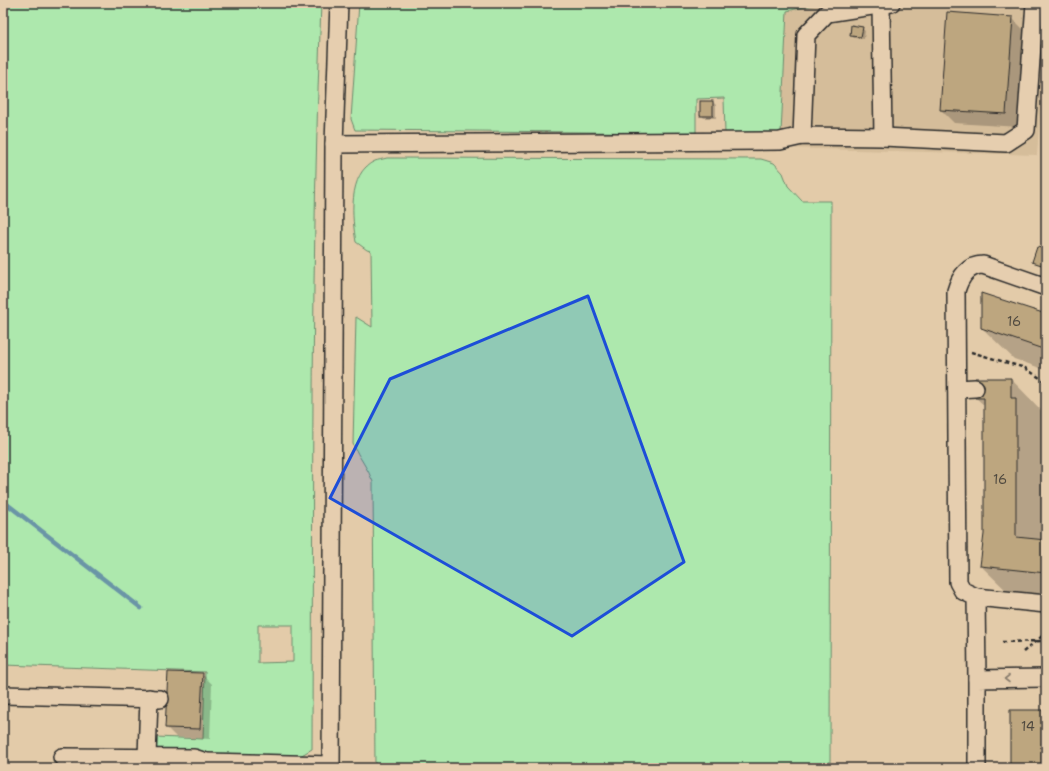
<svg xmlns="http://www.w3.org/2000/svg" width="1049" height="771" font-family="'Shantell Sans',sans-serif">
<style>
.built{fill:#d5bd9a}
.green{fill:#ade8ad;stroke:#6c8a6c;fill-rule:evenodd}
.shadow{fill:#0003}
.lines{fill:none;stroke-linecap:round;stroke-linejoin:round}
.stream{stroke:#6b95a6;stroke-width:4.5}
.building{fill:#bda67f;stroke:#2b2b2b}
.minor-casing{stroke:#2b2b2b;stroke-width:20}
.path{stroke:#2b2b2b;stroke-width:2.5;stroke-dasharray:4 3;stroke-linecap:butt}
.minor{stroke:#e6ceaf;stroke-width:17}
.oneway{stroke:#887c6d}
.marked{fill:#1d4ed8;fill-opacity:0.2;stroke:#1d4ed8;stroke-width:3;stroke-linejoin:round}
.labels{text-anchor:middle;stroke-width:3;stroke-linejoin:round;paint-order:stroke}
.number-label{font-size:13px;fill:#504a40}
</style>
<rect width="100%" height="100%" fill="#e3cba9"/>
<filter id="ink" filterUnits="userSpaceOnUse"><feTurbulence type="fractalNoise" baseFrequency=".025" numOctaves="2"/><feDisplacementMap in="SourceGraphic" scale="8" xChannelSelector="R" yChannelSelector="G"/><feConvolveMatrix kernelMatrix="1 2 1 2 8 2 1 2 1" color-interpolation-filters="sRGB"/></filter>
<g filter="url(#ink)">
<!-- built -->
<path class="built" d="M821 3H1046V29L1037 155 780 148 787 11Z"/>
<!-- green -->
<g class="green">
<path d="M3 3H321C311 252 313 501 312 749L300 756 156 752V737L203 739 205 672 3 665ZM258 625H293V662L258 663Z"/>
<path d="M359 3H821L787 11 781 133 725 134 724 98 696 99V133L355 130 351 119Z"/>
<path d="M387 158 761 159 774 163 783 173 788 186 802 201H831L830 768H375L373 482C368 468 359 458 353 444L356 317 372 327 371 251 367 250 356 242C352 219 347 173 375 161 378 160 383 159 387 158Z"/>
</g>
<!-- shadow -->
<g class="shadow">
<path d="M1012 18 1025 31 1019 127 954 123 941 110Z"/>
<path d="M862 28 865 31 864 39 854 38 851 35Z"/>
<path d="M713 102 716 105V118H704L701 115Z"/>
<path d="M1038 248 1046 250V267L1037 264 1034 262Z"/>
<path d="M1046 315V370L1014 359 982 328Z"/>
<path d="M1011 379 1042 411V426L1046 430V601L1013 597 981 566 985 534V406L976 398Z"/>
<path d="M202 674 212 684 210 739 176 737 166 727Z"/>
<path d="M1046 711V768H1011Z"/>
</g>
<g class="lines">
<!-- stream -->
<path class="stream" d="M3 501 141 608"/>
</g>
<!-- building -->
<g class="building">
<path d="M947 12 1013 17 1006 114 940 110Z"/>
<path d="M851 25 863 27 861 37 850 36Z"/>
<rect x="700" y="101" width="13" height="15"/>
<path d="M1037 247 1046 249 1045 266 1032 262Z"/>
<path d="M981 293 1046 314V350L981 328Z"/>
<path d="M975 378H1011V398H1016V537L1046 540V573L980 566 984 534V398H975Z"/>
<path d="M168 672 203 673 200 729 165 728Z"/>
<path d="M1010 710H1046V743H1042V768H1010Z"/>
</g>
<g class="lines">
<!-- minor casing -->
<g class="minor-casing">
<g id="minor">
<path d="M881 5 883 137"/>
<path d="M802 136 806 35 827 13 891 3"/>
<path d="M334 144 780 141 802 136 883 137 1006 143 1026 130 1035 3"/>
<path d="M957 389 975 388"/>
<path d="M976 597 1046 604"/>
<path d="M977 679 976 597 963 591 958 582 956 291C960 277 968 265 983 265L1046 287"/>
<path d="M3 695 160 699"/>
<path d="M62 757 194 758 206 762"/>
<path d="M147 757 149 698"/>
<path d="M205 768 206 762 331 765"/>
<path d="M331 768 334 144 339 3"/>
<path d="M977 768V679L1046 678"/>
</g>
</g>
<!-- path -->
<g class="path">
<path d="M971 352 1025 368 1046 382"/>
<path d="M1046 386 1044 389 1045 506 1046 509"/>
<path d="M1002 642 1046 641"/>
<path d="M1023 652 1046 633"/>
</g>
<!-- minor -->
<use href="#minor" class="minor"/>
</g>
<!-- one-way arrows -->
<defs><path id="oneway-chevron" d="M-2-3.5L2.5 0L-2 3.5" fill="none" stroke-width="1.6" stroke-linecap="round" stroke-linejoin="round"/></defs>
<use class="oneway" href="#oneway-chevron" transform="translate(1007 679) rotate(180)"/>
</g>
<!-- marked area -->
<path class="marked" d="M588 296 684 562 572 636 330 498 390 379Z"/>
<g class="labels">
<!-- number labels -->
<g class="number-label">
<text x="1014" y="326">16</text>
<text x="1000" y="484">16</text>
<text x="1028" y="731">14</text>
</g>
</g>
<!-- margin -->
<rect width="1049" height="771" fill="none" stroke="#e6ceaf" stroke-width="16"/>
<rect x="8" y="8" width="1033" height="755" fill="none" stroke="#2b2b2b" stroke-width="1.5" filter="url(#ink)"/>
</svg>
